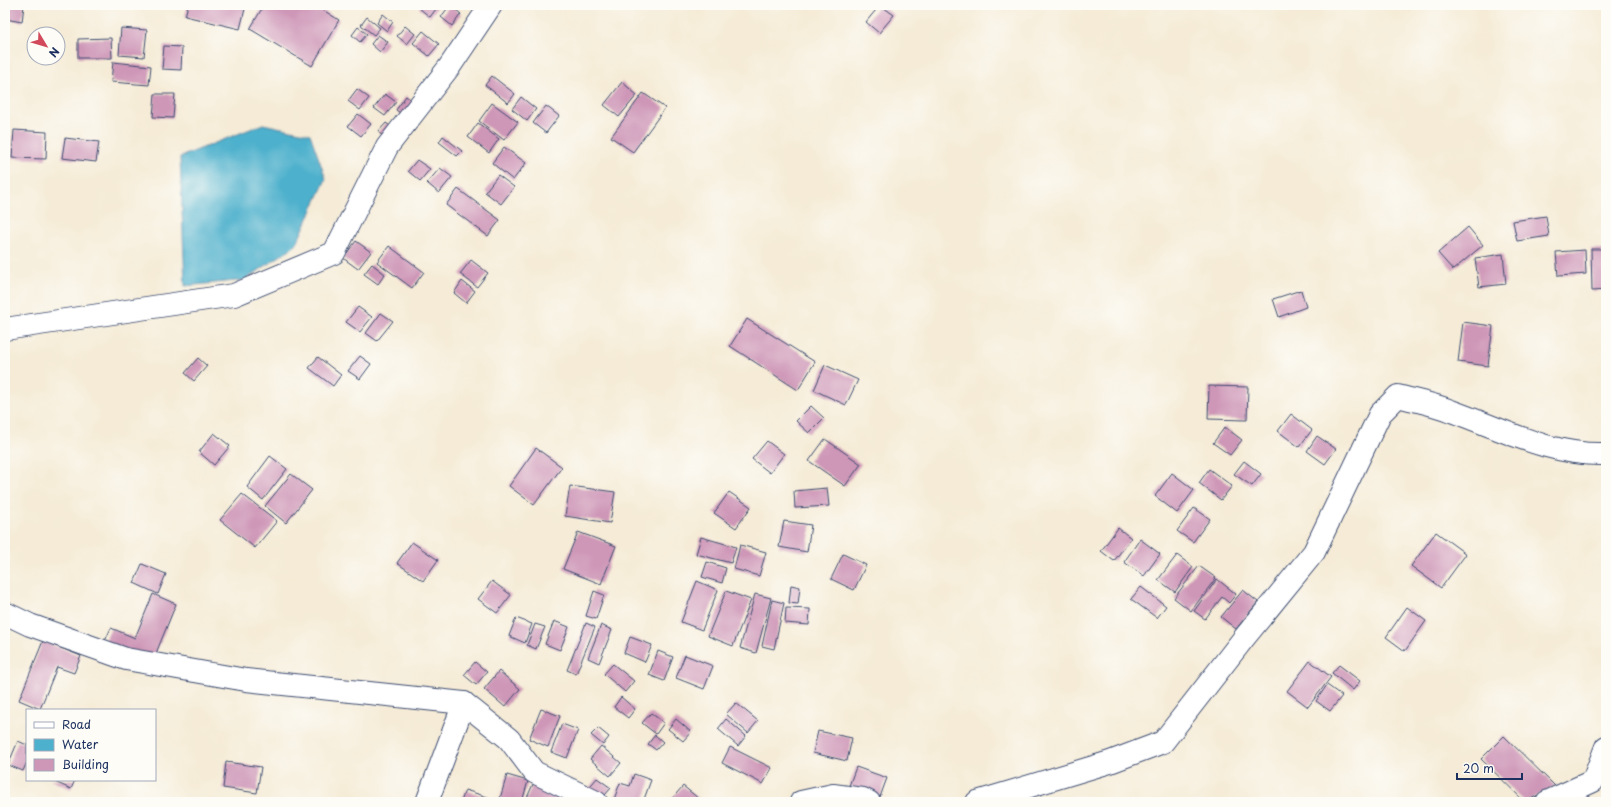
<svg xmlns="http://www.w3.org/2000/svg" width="1611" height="807" font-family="'Playpen Sans',sans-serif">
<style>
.water{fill:#4db0cc;stroke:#347095}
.building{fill:#ce96b7}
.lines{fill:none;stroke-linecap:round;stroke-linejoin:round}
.minor-casing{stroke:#3c4b70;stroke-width:24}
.minor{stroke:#fff;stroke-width:22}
</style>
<rect width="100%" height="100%" fill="#fdfcf7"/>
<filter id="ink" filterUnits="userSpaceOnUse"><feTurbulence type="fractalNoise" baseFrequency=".025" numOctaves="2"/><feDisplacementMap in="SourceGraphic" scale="8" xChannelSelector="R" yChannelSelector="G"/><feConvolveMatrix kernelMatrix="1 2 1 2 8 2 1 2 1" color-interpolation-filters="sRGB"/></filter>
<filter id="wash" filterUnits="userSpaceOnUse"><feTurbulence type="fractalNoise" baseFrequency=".012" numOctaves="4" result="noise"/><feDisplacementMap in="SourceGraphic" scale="16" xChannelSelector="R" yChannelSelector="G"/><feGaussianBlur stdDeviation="0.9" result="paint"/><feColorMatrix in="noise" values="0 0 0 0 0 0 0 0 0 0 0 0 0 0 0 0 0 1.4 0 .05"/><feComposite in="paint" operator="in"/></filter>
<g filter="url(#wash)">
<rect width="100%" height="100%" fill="#f5ebd6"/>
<!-- water -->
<path class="water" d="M263 124 310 134 326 179 296 245 245 280 185 286 180 157Z"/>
<g id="blocks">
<!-- building -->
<g class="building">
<path d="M5 5H24L22 22 5 19Z"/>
<path d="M188 5H246L240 29 185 16Z"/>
<path d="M264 5H315L339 20 312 66 250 29Z"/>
<path d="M421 5H439L430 17 419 8Z"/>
<path d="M450 5 461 14 452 26 441 17Z"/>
<path d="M880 5 894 15 879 33 866 22Z"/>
<path d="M383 14 393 22 387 31 377 23Z"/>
<path d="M367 17 380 28 374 35 361 25Z"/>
<path d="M405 26 415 34 407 44 397 36Z"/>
<path d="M358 27 367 34 360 42 352 35Z"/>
<path d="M121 28 147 30 144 57 119 55Z"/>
<path d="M423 31 439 44 429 56 413 43Z"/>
<path d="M378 35 388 42 380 52 371 44Z"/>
<path d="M111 38 112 58H78V39Z"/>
<path d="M164 46 182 47 181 70 162 69Z"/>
<path d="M113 62 151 66 149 85 111 82Z"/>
<path d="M492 76 515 94 508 103 485 85Z"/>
<path d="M622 82 637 95 619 117 604 105Z"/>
<path d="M357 89 369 98 360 110 348 101Z"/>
<path d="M643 93 665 108 633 152 611 137Z"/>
<path d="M155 94H175L173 118 153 117Z"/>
<path d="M385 94 396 102 385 116 374 108Z"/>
<path d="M406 96 417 105 407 118 396 110Z"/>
<path d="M521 97 536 109 527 121 512 109Z"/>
<path d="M492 103 518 122 504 140 479 121Z"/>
<path d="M546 106 559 116 546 133 533 123Z"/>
<path d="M358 114 371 124 361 136 348 126Z"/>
<path d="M386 123 394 129 387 139 378 132Z"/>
<path d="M478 123 499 139 489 153 468 137Z"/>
<path d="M14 130 47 132 46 159 12 158Z"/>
<path d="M443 136 462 151 457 156 439 142Z"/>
<path d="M65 138 99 142 96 162 62 158Z"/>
<path d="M504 147 526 163 513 180 492 163Z"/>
<path d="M417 160 430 169 420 181 408 171Z"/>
<path d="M440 168 452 177 439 193 427 183Z"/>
<path d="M498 175 514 187 501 204 485 192Z"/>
<path d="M458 189 500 220 488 236 446 205Z"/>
<path d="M1546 216 1549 236 1517 241 1513 221Z"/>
<path d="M1468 227 1483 245 1453 270 1438 253Z"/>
<path d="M356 241 371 252 358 269 343 258Z"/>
<path d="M389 246 424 272 412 288 377 262Z"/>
<path d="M1591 249H1606V290L1592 291Z"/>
<path d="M1585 250 1586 274 1558 276 1556 252Z"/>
<path d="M1503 254 1506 284 1479 287 1475 258Z"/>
<path d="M471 260 488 273 477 287 460 274Z"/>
<path d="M372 264 385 274 378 284 364 274Z"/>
<path d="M462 281 475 291 466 303 454 293Z"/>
<path d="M1301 290 1306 307 1279 317 1273 299Z"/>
<path d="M358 307 372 317 360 332 346 322Z"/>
<path d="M381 313 393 321 377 341 366 333Z"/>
<path d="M747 319 815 362 798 390 730 346Z"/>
<path d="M1463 322 1493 326 1488 366 1458 362Z"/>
<path d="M360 356 371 364 360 379 348 371Z"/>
<path d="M318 357 341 375 333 386 309 368Z"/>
<path d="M198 358 207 366 194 381 185 373Z"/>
<path d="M825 365 858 380 846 405 814 390Z"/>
<path d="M1209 386 1248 387 1247 420 1208 419Z"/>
<path d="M811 406 824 418 809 433 796 421Z"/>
<path d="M1291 414 1312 430 1299 447 1278 431Z"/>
<path d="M1225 427 1242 440 1230 455 1213 443Z"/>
<path d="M214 433 230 446 214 465 199 452Z"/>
<path d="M1317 436 1336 449 1325 464 1307 451Z"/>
<path d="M825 439 861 464 845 486 809 461Z"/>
<path d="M767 441 784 454 770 473 752 459Z"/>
<path d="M536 448 562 467 534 505 509 486Z"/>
<path d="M270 456 287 469 263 500 247 487Z"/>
<path d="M1244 461 1261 474 1252 486 1234 474Z"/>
<path d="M1209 469 1232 486 1221 500 1199 483Z"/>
<path d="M1172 473 1194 490 1177 513 1155 496Z"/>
<path d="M291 474 312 490 286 523 265 506Z"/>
<path d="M570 486 615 492 610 523 565 516Z"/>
<path d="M827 488 829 506 795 508 794 491Z"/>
<path d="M729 492 751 507 736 528 714 513Z"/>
<path d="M242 494 277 521 255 548 220 520Z"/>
<path d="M1194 508 1210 519 1193 542 1177 531Z"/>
<path d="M784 521 811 525 807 552 779 547Z"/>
<path d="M1118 528 1131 538 1114 561 1101 551Z"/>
<path d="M578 532 616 546 601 584 563 569Z"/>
<path d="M1436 532 1466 554 1441 588 1411 566Z"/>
<path d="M701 537 736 547 731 563 696 554Z"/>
<path d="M1140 539 1160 554 1144 576 1124 562Z"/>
<path d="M412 542 438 560 423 581 397 563Z"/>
<path d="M740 545 766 552 759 576 734 569Z"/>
<path d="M843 554 866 565 854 590 831 579Z"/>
<path d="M1177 555 1193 567 1175 592 1158 580Z"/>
<path d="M707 562 726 568 722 583 702 577Z"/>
<path d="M142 564 166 574 158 594 134 583Z"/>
<path d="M1199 566 1216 578 1191 611 1174 598Z"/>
<path d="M1217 579 1236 594 1229 603 1222 597 1205 619 1194 611Z"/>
<path d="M492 581 511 595 497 613 478 599Z"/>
<path d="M697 581 718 590 702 630 681 622Z"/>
<path d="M791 585 800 587 798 604 789 603Z"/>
<path d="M1141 587 1166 606 1157 618 1131 599Z"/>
<path d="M1243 590 1258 602 1236 629 1221 617Z"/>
<path d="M594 591 604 595 596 619 586 616Z"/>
<path d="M726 591 751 600 733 646 708 636Z"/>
<path d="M153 594 176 604 152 663 104 643 111 628 135 638Z"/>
<path d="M755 594 771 598 756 653 740 648Z"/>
<path d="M772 600 784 603 774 649 762 646Z"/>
<path d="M1407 607 1426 621 1405 651 1386 637Z"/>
<path d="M786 608 810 609 809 625 785 623Z"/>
<path d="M516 618 532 624 525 643 509 636Z"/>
<path d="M554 621 569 627 560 650 545 644Z"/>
<path d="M586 623 595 627 576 674 567 670Z"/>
<path d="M535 624 545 627 536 649 527 645Z"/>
<path d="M601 625 612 630 599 663 588 658Z"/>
<path d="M630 637 652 645 645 662 624 653Z"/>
<path d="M43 641 81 656 74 673 57 667 40 709 19 700Z"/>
<path d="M658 651 673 657 664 681 649 675Z"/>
<path d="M685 655 713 666 704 689 676 678Z"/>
<path d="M1310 661 1331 677 1308 707 1287 691Z"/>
<path d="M475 662 487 672 476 685 464 675Z"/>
<path d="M613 664 634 681 625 692 604 674Z"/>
<path d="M1339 665 1360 681 1353 690 1332 673Z"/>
<path d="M499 671 520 689 505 707 484 689Z"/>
<path d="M1327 685 1342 696 1330 711 1316 701Z"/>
<path d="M621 697 635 709 628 718 614 707Z"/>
<path d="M736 703 758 721 748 733 726 714Z"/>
<path d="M541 709 560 716 548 747 529 739Z"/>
<path d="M651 713 664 723 656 734 642 723Z"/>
<path d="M676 719 691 732 683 741 668 729Z"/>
<path d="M726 719 746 736 738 746 718 729Z"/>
<path d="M562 724 578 730 567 758 551 752Z"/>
<path d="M598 728 609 737 603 745 591 735Z"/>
<path d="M818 731 852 738 847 761 813 753Z"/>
<path d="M655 735 663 742 656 750 648 744Z"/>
<path d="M1504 736 1555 786 1525 802 1481 759Z"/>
<path d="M18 741 27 745V762L23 771 8 765Z"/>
<path d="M601 746 621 763 610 776 590 759Z"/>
<path d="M730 747 772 768 763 784 722 763Z"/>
<path d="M226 762 261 767 257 793 223 788Z"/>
<path d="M856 767 887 778 880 797 849 786Z"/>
<path d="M634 774 651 780 643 802H613L620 783 630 786Z"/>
<path d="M507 775 528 781 522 802H499Z"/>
<path d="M597 778 611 788 599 802 586 791Z"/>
<path d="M50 780H75L71 789Z"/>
<path d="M534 782 580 802H525Z"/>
<path d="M683 786 703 802H671L670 801Z"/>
<path d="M465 790 494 799V802H461Z"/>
</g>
</g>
</g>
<g filter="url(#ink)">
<use href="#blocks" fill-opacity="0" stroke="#3c4b70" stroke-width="1"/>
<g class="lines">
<!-- minor casing -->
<g class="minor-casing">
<g id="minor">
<path d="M5 329 234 295 334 253 387 147 450 66 491 5"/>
<path d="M5 613 30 625 126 659 246 680 464 703 509 739 534 772 596 802"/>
<path d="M427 802 464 703"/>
<path d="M801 802 833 795 863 799 869 802"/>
<path d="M977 802 1110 762 1163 742 1244 638 1314 552 1380 414 1398 396C1416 401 1434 404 1451 411 1502 429 1551 456 1606 454"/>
<path d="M1547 802 1593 781 1606 747"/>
</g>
</g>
<!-- minor -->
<use href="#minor" class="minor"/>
</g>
</g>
<!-- margin -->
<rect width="1611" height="807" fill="none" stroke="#fdfcf7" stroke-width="20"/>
<!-- legend -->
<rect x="26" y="709" width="130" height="72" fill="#fdfcf7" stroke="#a3aaba"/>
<rect x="34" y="722" width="20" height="6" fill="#ffffff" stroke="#a3aaba"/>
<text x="62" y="729" font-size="12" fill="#1b2f5e">Road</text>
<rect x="34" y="739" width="20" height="12" fill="#4db0cc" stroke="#a3aaba"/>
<text x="62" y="749" font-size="12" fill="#1b2f5e">Water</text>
<rect x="34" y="759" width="20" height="12" fill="#ce96b7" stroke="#a3aaba"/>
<text x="62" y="769" font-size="12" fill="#1b2f5e">Building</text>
<!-- north arrow -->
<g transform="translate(46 46) rotate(128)"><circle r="19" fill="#fdfcf7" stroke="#a3aaba"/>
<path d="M0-3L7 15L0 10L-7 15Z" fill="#d1495b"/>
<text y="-6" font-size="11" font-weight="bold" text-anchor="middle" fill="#1b2f5e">N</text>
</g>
<!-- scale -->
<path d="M1457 773v6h65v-6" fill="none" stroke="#1b2f5e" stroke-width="2"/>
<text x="1463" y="773" font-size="12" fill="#1b2f5e" stroke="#fdfcf7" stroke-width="3" paint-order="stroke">20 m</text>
</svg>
